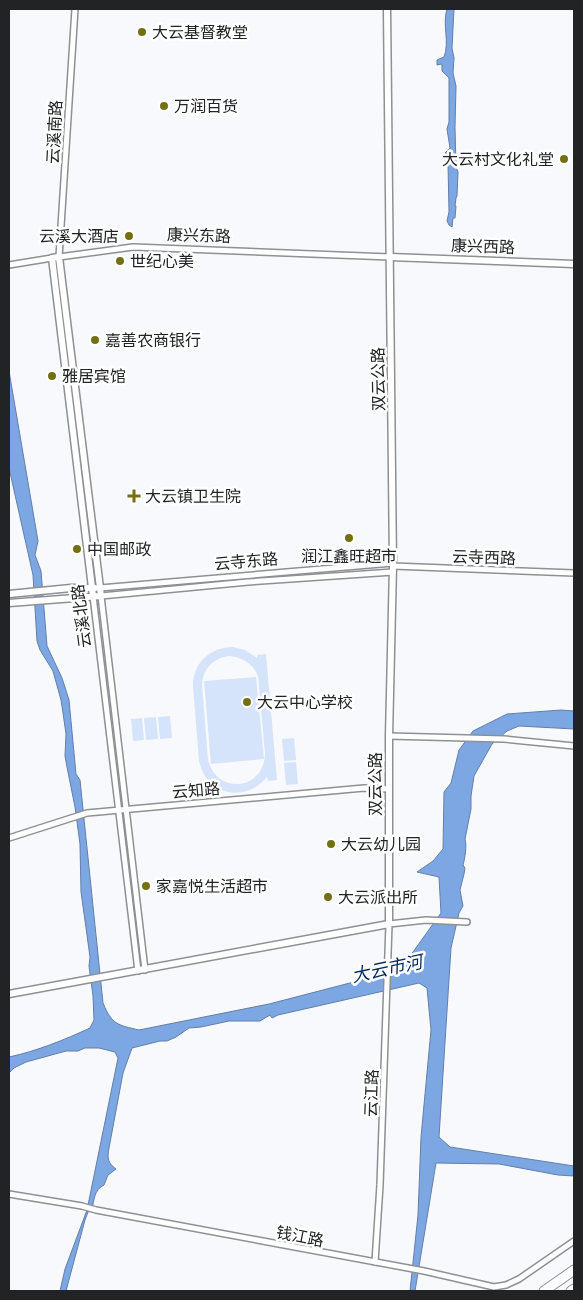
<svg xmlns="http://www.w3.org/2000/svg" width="583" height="1300" font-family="Arial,'Noto Sans SC',sans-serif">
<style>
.green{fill:#d5e4fa;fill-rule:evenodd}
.water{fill:#7da7e3;stroke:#627faa}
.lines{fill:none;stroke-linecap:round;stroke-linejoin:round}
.minor-casing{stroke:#8e9093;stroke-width:8}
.tertiary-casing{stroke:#8e9093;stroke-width:9}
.motorway-casing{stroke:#8e9093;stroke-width:11}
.minor{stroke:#fff;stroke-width:5}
.tertiary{stroke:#fff;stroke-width:6}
.motorway{stroke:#fff;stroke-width:9}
.poi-dot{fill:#737013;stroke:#fff;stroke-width:2}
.labels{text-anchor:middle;stroke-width:5;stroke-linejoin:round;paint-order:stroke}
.poi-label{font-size:16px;fill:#222324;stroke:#fff;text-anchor:start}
.street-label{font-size:16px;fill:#222324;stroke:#fff}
.water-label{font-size:18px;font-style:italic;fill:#01285d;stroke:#fff}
</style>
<rect width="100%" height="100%" fill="#f7f9fc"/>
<!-- green -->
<g class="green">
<path d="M233 647 245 650 257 658V655L266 654 277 780 268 781 267 777C245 804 206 795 199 761L193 686C193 663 210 647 233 647ZM229 656C243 657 253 664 258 676L265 753C265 790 217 796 208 760L202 685C203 669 213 658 229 656Z"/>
<path d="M256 677 264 759 211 764 204 681Z"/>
<path d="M170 716 172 738 160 739 158 717Z"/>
<path d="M156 717 158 739 146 740 144 718Z"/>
<path d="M142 718 144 740 133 741 131 719Z"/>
<path d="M294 738 296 760 284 761 282 739Z"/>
<path d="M296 762 298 784 286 785 284 763Z"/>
</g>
<!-- water -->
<g class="water">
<path d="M447 9H454L452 48 454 58 453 73 456 86 455 127 456 167 458 172 457 196 456 198 455 206H456L455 218H453L452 227 449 225 447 221 449 212 448 163 446 159 449 157 445 153 450 148 447 129 449 122V78L442 71V64L437 65V60L444 57C450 42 442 25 447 9Z"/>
<path d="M9 371 38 541 35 555 41 571 47 646 62 678 69 700 76 774 80 780 103 1003C112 1025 118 1025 139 1030L269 1004 400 970 441 913 439 877 417 872 433 861 443 849 444 792 451 783 459 750 473 731 507 714 561 710 574 711V729L519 726 507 731 492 744 474 776 471 796V809L465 839C467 846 465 858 463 865L465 868 464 874 460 890 463 906 459 913 451 948 439 1137 450 1147 574 1166V1176L558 1175 499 1164 436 1163 415 1291H410L418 1215 421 1137 431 1030 427 988 419 983 278 1015 272 1018 270 1015 260 1021H229L201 1027 189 1028 176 1037 167 1041H160L132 1048 123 1073 109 1148C107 1159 108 1163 116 1169L108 1175 104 1185C94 1190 94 1200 92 1210L88 1212 85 1220 66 1291H60L65 1269 87 1210 118 1058 115 1052 99 1048H85L78 1051H66L26 1062 14 1068 9 1073V1057C37 1051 64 1040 90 1028L94 1020 93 996 89 966 90 957 87 935 81 892 80 844 75 807 67 767 65 756 66 734 63 713 61 700 53 671 40 650 37 641 33 575 9 468Z"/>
</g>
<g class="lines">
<!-- minor casing -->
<g class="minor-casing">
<g id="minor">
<path d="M75 9 59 257 133 247 390 257"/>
<path d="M9 265 52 258"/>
<path d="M393 566 574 573"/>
<path d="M100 588 393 563"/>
<path d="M93 596 138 971"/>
<path d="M389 736 504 739 574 746"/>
<path d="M9 838 87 813 364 788 389 789"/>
<path d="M145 970 101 596 248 582 393 572"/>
<path d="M9 1194 82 1206 96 1210 424 1271 494 1287 506 1285 519 1279 574 1241"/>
<path d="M375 1262 380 1185 389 924 426 920 467 922"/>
</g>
</g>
<!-- tertiary casing -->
<g class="tertiary-casing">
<g id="tertiary">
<path d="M390 257 574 264"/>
<path d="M9 594 71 588H95"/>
<path d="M9 603 101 596 59 257 52 258 93 596"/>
<path d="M9 994 389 924V736L393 566 387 9"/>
</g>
</g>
<!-- motorway casing -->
<g class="motorway-casing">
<g id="motorway">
<path d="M544 1291 574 1270"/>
<path d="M571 1291 574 1289"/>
</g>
</g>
<!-- minor -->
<use href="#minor" class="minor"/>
<!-- tertiary -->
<use href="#tertiary" class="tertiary"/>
<!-- motorway -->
<use href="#motorway" class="motorway"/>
</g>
<!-- markers -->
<g class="poi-dot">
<circle cx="142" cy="32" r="5"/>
<circle cx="164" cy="106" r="5"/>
<circle cx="564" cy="159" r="5"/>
<circle cx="129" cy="236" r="5"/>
<circle cx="120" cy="261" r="5"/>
<circle cx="95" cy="340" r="5"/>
<circle cx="52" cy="376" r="5"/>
<path d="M131.5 488.5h5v5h5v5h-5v5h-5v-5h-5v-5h5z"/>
<circle cx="349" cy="538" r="5"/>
<circle cx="77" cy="549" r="5"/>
<circle cx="247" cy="702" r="5"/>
<circle cx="331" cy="844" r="5"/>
<circle cx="146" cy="886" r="5"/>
<circle cx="328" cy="897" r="5"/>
</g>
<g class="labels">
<!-- poi labels -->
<g class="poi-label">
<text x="152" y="38">大云基督教堂</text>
<text x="174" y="112">万润百货</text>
<text x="554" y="165" text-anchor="end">大云村文化礼堂</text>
<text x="119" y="242" text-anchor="end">云溪大酒店</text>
<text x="130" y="267">世纪心美</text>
<text x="105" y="346">嘉善农商银行</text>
<text x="62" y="382">雅居宾馆</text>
<text x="145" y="502">大云镇卫生院</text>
<text x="87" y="555">中国邮政</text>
<text x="349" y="562" text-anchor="middle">润江鑫旺超市</text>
<text x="257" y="708">大云中心学校</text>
<text x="341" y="850">大云幼儿园</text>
<text x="156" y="892">家嘉悦生活超市</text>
<text x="338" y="903">大云派出所</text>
</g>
<!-- street labels -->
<g class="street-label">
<text transform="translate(54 132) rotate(-87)" y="6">云溪南路</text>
<text transform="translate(199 235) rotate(2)" y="6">康兴东路</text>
<text transform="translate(483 246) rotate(2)" y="6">康兴西路</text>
<text transform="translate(378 379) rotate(-91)" y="6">双云公路</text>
<text transform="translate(484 557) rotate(2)" y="6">云寺西路</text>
<text transform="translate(246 561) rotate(-5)" y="6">云寺东路</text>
<text transform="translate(81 616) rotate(-97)" y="6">云溪北路</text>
<text transform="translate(375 784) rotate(-90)" y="6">双云公路</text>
<text transform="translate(196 790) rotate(-5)" y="6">云知路</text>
<text transform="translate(371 1093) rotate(-88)" y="6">云江路</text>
<text transform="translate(300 1236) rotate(11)" y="6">钱江路</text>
</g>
<!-- water labels -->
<g class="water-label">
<text transform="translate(387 969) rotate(-12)" y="6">大云市河</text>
</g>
</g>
<!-- border -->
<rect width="583" height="1300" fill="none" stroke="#222324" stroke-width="20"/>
</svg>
